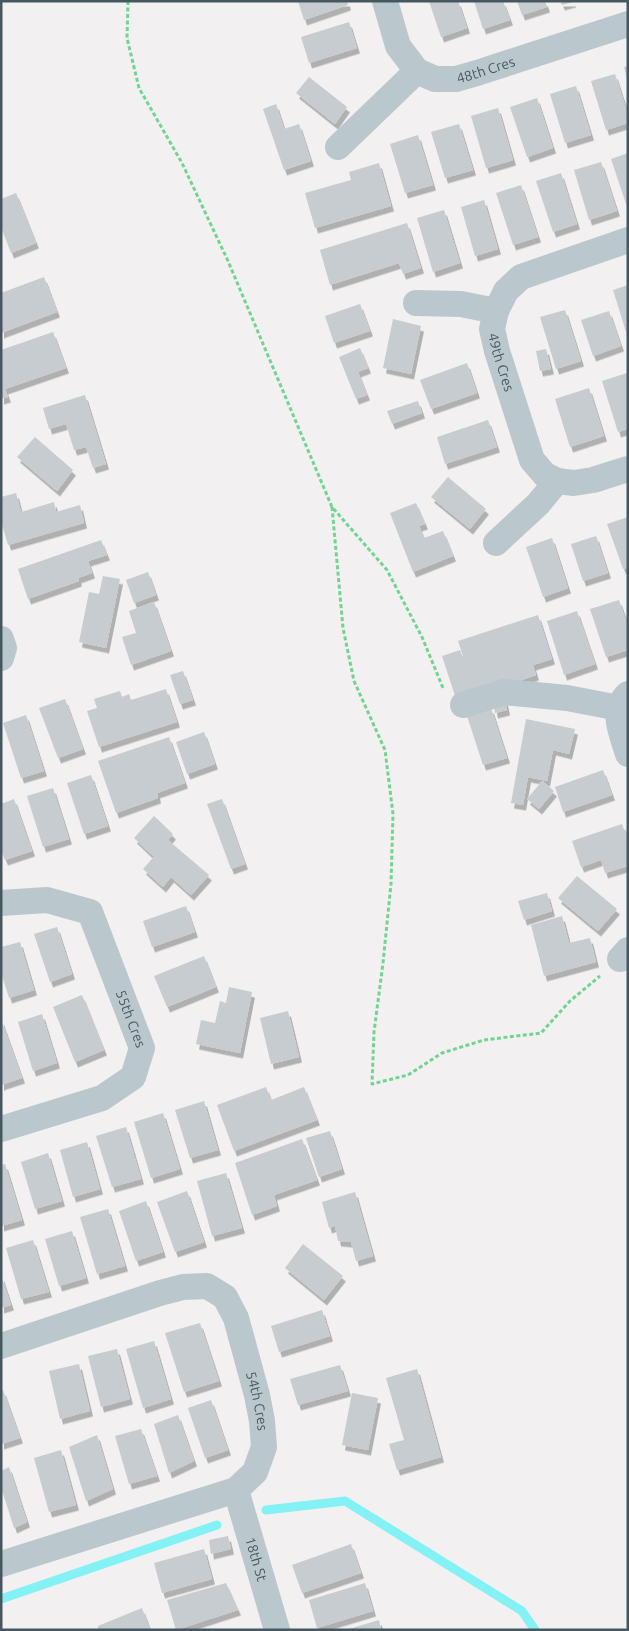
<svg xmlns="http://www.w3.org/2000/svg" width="629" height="1631" font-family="Ubuntu,sans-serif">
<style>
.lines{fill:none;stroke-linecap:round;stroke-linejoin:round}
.stream{stroke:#84f2f5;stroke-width:9}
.building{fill:#c6ccd0;filter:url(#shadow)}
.path{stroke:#6fd590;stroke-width:3;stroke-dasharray:4 2.5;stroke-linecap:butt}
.minor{stroke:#bac8ce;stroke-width:26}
.labels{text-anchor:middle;stroke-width:4.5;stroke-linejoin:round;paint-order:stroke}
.street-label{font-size:14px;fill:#46585f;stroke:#fff}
</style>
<defs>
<filter id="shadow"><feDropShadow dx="3" dy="5.5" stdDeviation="0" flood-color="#0004"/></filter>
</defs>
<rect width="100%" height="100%" fill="#f2f0f0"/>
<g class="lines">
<!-- stream -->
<g class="stream">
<path d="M266 1510 345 1501 522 1611 535 1630"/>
<path d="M1 1599 217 1525"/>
</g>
</g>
<!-- building -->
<g class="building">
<path d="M298 1H347L348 5 304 20Z"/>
<path d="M429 1H458L467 28 441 37Z"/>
<path d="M474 1H503L510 20 483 29Z"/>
<path d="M517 1H545L547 7 522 15Z"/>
<path d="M560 1H573V2L562 5Z"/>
<path d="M349 22 357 48 309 63 301 37Z"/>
<path d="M628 66V79H627L624 67Z"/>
<path d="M615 74 628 115V123L606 130 591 81Z"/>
<path d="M309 77 347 107 335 124 296 93Z"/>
<path d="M576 86 591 135 565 143 550 94Z"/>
<path d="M537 98 553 148 527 157 510 107Z"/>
<path d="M276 104 284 129 299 124 311 161 284 170 263 109Z"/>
<path d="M498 108 513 160 486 168 471 116Z"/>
<path d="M459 124 473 170 445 178 431 132Z"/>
<path d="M418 135 433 185 405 193 390 144Z"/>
<path d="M628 153V207H627L611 159Z"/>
<path d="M601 162 617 211 589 220 574 170Z"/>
<path d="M379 163 391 206 315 228 305 193 351 180 349 172Z"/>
<path d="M561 173 577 224 553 232 536 181Z"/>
<path d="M521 185 538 237 513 245 496 193Z"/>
<path d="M16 193 36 243 11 253 1 227V199Z"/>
<path d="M484 200 498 249 475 256 461 207Z"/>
<path d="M444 210 460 263 433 272 417 218Z"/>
<path d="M407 223 421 268 403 274 399 263 330 285 320 250Z"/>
<path d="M44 277 57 312 1 333V293Z"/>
<path d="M628 285V335H627L613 290Z"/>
<path d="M360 304 370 331 334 343 325 316Z"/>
<path d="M565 310 581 361 556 369 540 317Z"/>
<path d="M609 311 621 346 593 356 581 320Z"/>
<path d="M393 319 421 326 411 374 383 368Z"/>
<path d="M53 332 66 368 5 389 8 397 1 399V350Z"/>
<path d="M360 348 368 368 358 372 367 395 356 399 339 357Z"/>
<path d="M546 349 551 369 540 371 536 351Z"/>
<path d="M467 363 477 393 431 409 420 380Z"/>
<path d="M627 373 628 429 618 432 602 381Z"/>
<path d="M589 388 604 436 570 447 555 399Z"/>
<path d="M85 395 106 464 93 468 86 447 74 450 66 424 49 429 43 408Z"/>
<path d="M418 401 422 413 392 424 387 411Z"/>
<path d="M488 420 497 447 445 464 437 437Z"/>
<path d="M35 437 73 470 57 491 17 457Z"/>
<path d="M448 477 486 509 470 529 431 497Z"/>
<path d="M16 493 21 512 54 502 56 512 80 505 84 523 8 545 1 521V497Z"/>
<path d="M416 503 425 524 419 526 424 538 443 531 453 556 413 572 390 513Z"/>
<path d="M628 517V567L623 569 607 524Z"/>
<path d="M596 536 608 573 583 581 571 544Z"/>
<path d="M552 538 568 588 543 597 526 547Z"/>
<path d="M101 540 107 555 88 561 92 573 78 578 79 581 28 599 18 569Z"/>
<path d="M148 572 156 595 134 603 126 580Z"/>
<path d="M103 576 120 579 106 648 79 642 89 592 99 594Z"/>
<path d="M619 600 628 627V650L606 657 590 609Z"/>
<path d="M154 602 171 651 131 665 122 637 136 633 129 611Z"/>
<path d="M577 611 595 664 564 675 547 621Z"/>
<path d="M538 615 552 659 533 665 536 675 457 702 442 656 460 650 471 680 458 641Z"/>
<path d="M183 671 193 700 180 704 170 675Z"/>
<path d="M166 689 177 722 99 747 87 711 97 708 94 699 120 691 122 697 129 694 131 700Z"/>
<path d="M504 695 507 710 495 713 492 697Z"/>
<path d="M65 699 83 749 58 758 39 708Z"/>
<path d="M491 708 507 758 483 765 467 716Z"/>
<path d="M26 715 44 771 21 778 3 723Z"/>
<path d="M526 719 575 729 569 754 553 750 547 781 528 777 523 805 511 803Z"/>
<path d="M204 732 215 764 187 774 176 742Z"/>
<path d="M169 737 185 783 157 793 158 798 116 813 98 761Z"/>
<path d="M603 770 612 795 563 812 555 787Z"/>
<path d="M91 775 108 826 84 834 67 783Z"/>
<path d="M542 781 554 791 539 809 527 799Z"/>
<path d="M53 788 69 839 43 847 27 796Z"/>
<path d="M14 799 32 851 5 860 1 850V804Z"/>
<path d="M222 799 245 864 231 869 207 804Z"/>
<path d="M154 816 173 834 168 840 209 875 191 895 171 877 163 887 143 869 165 844 153 856 134 838Z"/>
<path d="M622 824 628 841V866L605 873 601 860 581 867 572 841Z"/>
<path d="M577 876 617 909 598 931 558 898Z"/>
<path d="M547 893 552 911 524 920 518 901Z"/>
<path d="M186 906 195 932 152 947 143 921Z"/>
<path d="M562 916 569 943 590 938 596 962 544 976 531 925Z"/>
<path d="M57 927 72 974 50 982 34 934Z"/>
<path d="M20 942 34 990 9 998 1 972V947Z"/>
<path d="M204 956 216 987 167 1007 154 976Z"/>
<path d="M229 987 252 992 240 1053 196 1044 201 1020 215 1023 220 1001 226 1003Z"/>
<path d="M82 995 104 1050 75 1062 53 1007Z"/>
<path d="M288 1011 299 1057 271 1064 260 1018Z"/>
<path d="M42 1014 57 1063 33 1071 18 1022Z"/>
<path d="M1 1019 22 1078 1 1085Z"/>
<path d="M266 1087 271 1100 304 1087 317 1120 234 1151 217 1105Z"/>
<path d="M204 1101 218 1150 190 1158 175 1110Z"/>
<path d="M163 1113 180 1169 151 1178 134 1122Z"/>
<path d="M126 1127 141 1179 112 1187 96 1136Z"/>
<path d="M330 1131 342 1169 319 1177 306 1138Z"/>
<path d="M302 1139 317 1180 274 1195 277 1206 252 1215 235 1163Z"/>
<path d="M87 1142 100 1189 73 1197 60 1150Z"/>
<path d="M48 1153 62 1201 35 1209 21 1162Z"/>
<path d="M5 1164 22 1220 1 1226V1165Z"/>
<path d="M226 1173 242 1228 212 1236 197 1181Z"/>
<path d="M187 1191 204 1242 175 1252 157 1202Z"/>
<path d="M355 1192 373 1256 356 1261 351 1242 338 1241 335 1226 329 1228 322 1202Z"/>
<path d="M146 1201 163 1252 136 1261 119 1211Z"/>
<path d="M108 1209 125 1266 97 1274 80 1217Z"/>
<path d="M72 1231 86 1278 59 1286 45 1239Z"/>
<path d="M33 1240 49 1292 21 1299 6 1248Z"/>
<path d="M303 1244 343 1276 324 1300 285 1268Z"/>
<path d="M1 1275 11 1305 1 1308Z"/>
<path d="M322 1310 330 1336 279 1352 271 1326Z"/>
<path d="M200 1323 219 1381 184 1392 165 1333Z"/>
<path d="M154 1341 171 1399 143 1408 126 1349Z"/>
<path d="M117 1349 130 1399 101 1407 88 1356Z"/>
<path d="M79 1364 90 1411 60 1419 49 1371Z"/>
<path d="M340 1365 348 1391 298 1405 290 1379Z"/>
<path d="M417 1369 441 1457 397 1470 389 1444 404 1440 386 1378Z"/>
<path d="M3 1390 20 1438 1 1444V1391Z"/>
<path d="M352 1393 378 1398 368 1450 342 1445Z"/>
<path d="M211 1400 228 1450 205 1458 188 1408Z"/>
<path d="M178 1415 194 1461 169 1473 154 1424Z"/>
<path d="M141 1429 157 1476 129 1484 115 1436Z"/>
<path d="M97 1435 113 1489 86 1501 69 1447Z"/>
<path d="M61 1450 76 1505 49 1512 34 1458Z"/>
<path d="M9 1467 27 1522 14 1528 1 1487V1471Z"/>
<path d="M228 1536 231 1549 211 1554 209 1540Z"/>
<path d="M351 1544 361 1573 302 1593 292 1565Z"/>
<path d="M204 1549 212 1579 162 1593 154 1563Z"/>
<path d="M226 1583 238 1610 176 1630 167 1600Z"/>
<path d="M365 1583 373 1611 317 1628 309 1600Z"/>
<path d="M142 1608 150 1630H98V1626Z"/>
<path d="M379 1620 381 1630H349V1629Z"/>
</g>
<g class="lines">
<!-- path -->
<g class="path">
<path d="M128 1 127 38 139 88 182 163 228 261 332 507 387 570 422 637 443 688"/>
<path d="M332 507 343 628 354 681 385 750 393 814 391 884 383 963 374 1032 372 1084 408 1075 442 1053 484 1040 541 1033 570 1001 600 976"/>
</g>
<!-- minor -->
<g class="minor">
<path id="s1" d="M385 1 398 46 417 71 435 79H456L477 73 628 24"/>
<path d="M338 147 417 71"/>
<path id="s2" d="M628 240 521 277 506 291 496 311 492 329 497 351 532 460 545 475 557 481 574 483 593 480 628 469"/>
<path d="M416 303 461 304 496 311"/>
<path d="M496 543 538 504 557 481"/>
<path d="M1 639 4 648 1 658"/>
<path d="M628 694C610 711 622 734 628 754"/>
<path d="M463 705 504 692 567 698 619 708"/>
<path id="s3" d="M1 903 47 900 90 912 142 1048 133 1077 102 1098 1 1129"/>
<path d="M620 959 628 950"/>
<path id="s4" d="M1 1346 160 1293 183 1287 207 1286 225 1297 236 1318 257 1395 262 1421 264 1447 255 1472 236 1490 1 1564"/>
<path id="s5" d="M236 1490 277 1630"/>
</g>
</g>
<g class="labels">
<!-- street labels -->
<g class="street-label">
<text dy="5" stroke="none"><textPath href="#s1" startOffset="150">48th Cres</textPath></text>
<text dy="5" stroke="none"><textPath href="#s2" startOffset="209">49th Cres</textPath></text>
<text dy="5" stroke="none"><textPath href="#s3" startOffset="205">55th Cres</textPath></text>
<text dy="5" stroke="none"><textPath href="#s4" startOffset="346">54th Cres</textPath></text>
<text dy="5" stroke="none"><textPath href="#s5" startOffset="72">18th St</textPath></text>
</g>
</g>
<!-- border -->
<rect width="629" height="1631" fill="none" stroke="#46585f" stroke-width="5"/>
</svg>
